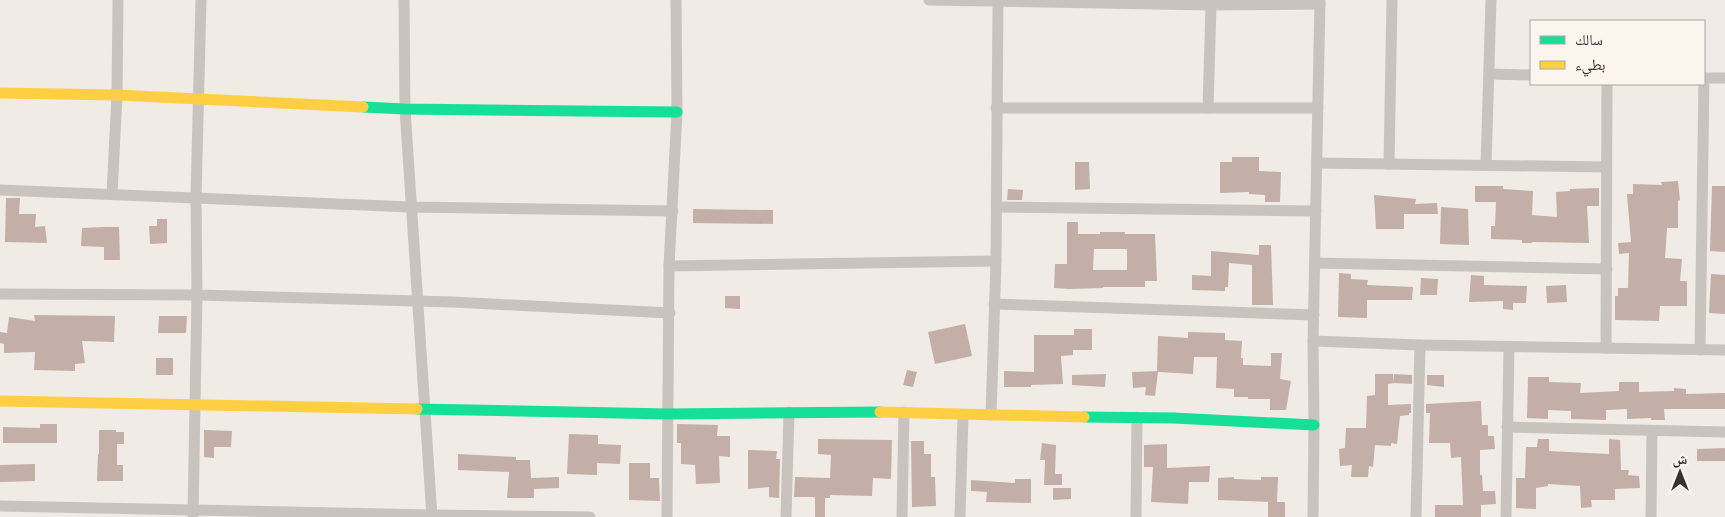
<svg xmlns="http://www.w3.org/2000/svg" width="1725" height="517" font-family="'Noto Sans','Noto Naskh Arabic',sans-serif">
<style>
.building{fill:#c3afa7;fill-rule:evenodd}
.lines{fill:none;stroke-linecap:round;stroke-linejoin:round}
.street{stroke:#c9c3be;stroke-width:11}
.fast{stroke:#16e098;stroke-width:11}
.slow{stroke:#ffcf43;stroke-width:11}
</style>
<rect width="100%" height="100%" fill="#f0ebe5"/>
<!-- building -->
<g class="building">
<path d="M1232 157H1259V171L1281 172 1280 202H1265V195L1249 194V192L1220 193V162H1232Z"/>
<path d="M1075 162H1089L1090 189 1075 190Z"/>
<path d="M1678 181 1680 200 1678 201V228H1667L1665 258 1682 259 1680 281H1687V306H1660L1659 321 1615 320V296H1618V288H1628L1629 253 1619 254 1618 243 1631 242 1627 194H1633V184L1662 185 1661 182Z"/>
<path d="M1475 186H1503V189L1533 191 1532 215 1557 217 1556 192 1570 191V189L1599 188V206H1587L1589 243 1532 242V243H1522V240L1491 239V226H1495L1496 202H1475Z"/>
<path d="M1712 186H1725V252L1710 251Z"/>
<path d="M1008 189 1023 190 1022 200H1007Z"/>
<path d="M1374 195 1416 199 1415 204 1437 203 1438 214H1404V229H1376Z"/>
<path d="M6 198H20L19 214H36L35 227 45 226 47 243 5 242Z"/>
<path d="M1441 207 1468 209 1469 245 1440 244Z"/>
<path d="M693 209 773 210V224L693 223Z"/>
<path d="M157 219H167V243L150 244 149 226H157Z"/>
<path d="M1067 222H1078V234H1100V232H1125V234H1155L1157 281H1145V287H1103V288L1069 289 1054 288 1055 264H1067ZM1094 249H1127V270H1093Z"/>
<path d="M104 227H119L120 260H104V247L81 246 82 228Z"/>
<path d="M1259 245H1271L1273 305H1252V265L1229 263 1228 287H1225V291L1192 290V275L1211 276V251L1259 255Z"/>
<path d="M1339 273 1351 274V279L1368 280 1367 285 1413 287 1412 300H1367V318L1338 317Z"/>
<path d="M1711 274 1725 275V314L1709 313Z"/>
<path d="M1471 275 1484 276V285L1527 286 1526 303H1513V310L1503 309V301L1469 302Z"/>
<path d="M1421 278 1438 279 1437 295H1420Z"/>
<path d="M1566 285 1567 302 1547 303 1546 286Z"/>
<path d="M725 296H740V309L725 308Z"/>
<path d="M34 315 115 316 114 342 82 341 85 363 75 364V371L34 370 35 352 4 353V344L0 343V332L7 333 9 317 35 321Z"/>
<path d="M159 316H187L186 333H158Z"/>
<path d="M965 324 972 356 935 364 928 332Z"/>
<path d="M1074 329H1092V350H1073V355L1061 356 1063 384 1031 385V387H1004V371L1034 372V335H1074Z"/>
<path d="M1188 332 1225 333V340L1242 341 1241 358H1243V365L1271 366V353H1282L1280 379 1291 381 1286 410H1270V399H1248V397H1234V389L1216 388 1217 357H1194L1193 374 1158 372 1155 396 1145 395 1146 387 1133 388 1132 372 1157 371 1158 336 1188 338Z"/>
<rect x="156" y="358" width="17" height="17"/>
<path d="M907 370 917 372 913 387 903 385Z"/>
<path d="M1106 374 1105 387 1072 385V375Z"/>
<path d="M1375 374H1393L1394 383V374L1412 375V384L1394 383 1388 384V405L1411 404V413H1409V415L1400 416 1397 444 1391 443V446L1375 445 1373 467 1369 466 1368 477H1351L1352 465 1340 466 1339 449 1345 448 1346 428H1366L1367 396 1375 395Z"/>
<path d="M1427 375H1444V387L1427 385Z"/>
<path d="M1528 377H1549V382L1581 383 1580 393 1619 391V382H1639V392L1674 391V388L1686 389V394L1725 393V409H1664L1665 420H1651V418L1627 419V409L1606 410V420L1571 419V411L1548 410V419L1527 418Z"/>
<path d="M1481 401 1482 425H1488V436H1494L1495 449 1480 450V475H1482L1483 491H1495L1496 504 1481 505V517H1435V505H1463L1461 457 1451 458 1450 443H1429L1430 413H1426V404Z"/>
<path d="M40 424H57V443H3V427L40 428Z"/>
<path d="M677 424 718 425 717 436H730V457L719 456 720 483 696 484 695 465 681 464V443H677Z"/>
<path d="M99 430H116V432H124V444H117V465H123V481H97L98 454H99Z"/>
<path d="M204 430 232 431 231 447H214V458L204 457Z"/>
<path d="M569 434 598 435V444L621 445 620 464 597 463V475L567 474Z"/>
<path d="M818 439 892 440 891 479 873 478 872 496 830 495V498H825V517H815V497H794L795 477 830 478 831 455 818 454Z"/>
<path d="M1538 439H1549V451L1609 454V439L1620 440 1621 470H1629L1628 475 1639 476 1640 488 1615 489V500H1591L1592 507 1581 508 1580 486 1548 484V486L1536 488V509L1516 508V478H1525L1526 447H1537Z"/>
<path d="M911 441H924V454H931V477H935L936 506 912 507Z"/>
<path d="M1042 443 1056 445 1055 474H1062V485H1044L1045 460H1040Z"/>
<path d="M1167 444V468L1210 466 1209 482H1189L1188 504 1151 502 1153 467H1144V445Z"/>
<path d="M1725 448V461H1697V449Z"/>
<path d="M748 450 777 451 776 459H780L779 498 769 497V487L748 489Z"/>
<path d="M458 454 516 457V460H530L531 478 559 477V488L534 489V498H507L509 472 458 470Z"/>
<path d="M629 463H650V478H659L660 501 629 500Z"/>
<path d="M35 464V481L0 482V465Z"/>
<path d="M1234 477V479L1261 480V477H1278L1277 502H1285V517H1268V502H1274L1218 500V478Z"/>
<path d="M1015 479H1031V503L986 502 987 492 971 491V480L1015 483Z"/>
<path d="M1053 488H1071V499L1053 500Z"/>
</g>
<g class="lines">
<!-- street -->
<g class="street">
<path d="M404 0 405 109 432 517"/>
<path d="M929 0 1211 5 1320 4"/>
<path d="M1490 74 1531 75"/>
<path d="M1704 78H1725"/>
<path d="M996 108H1318"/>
<path d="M1208 108 1211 5"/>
<path d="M1317 163 1606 167"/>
<path d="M1389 164 1392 0"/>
<path d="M1486 165 1491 0"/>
<path d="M0 190 410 207 673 211"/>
<path d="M112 194 117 95 118 0"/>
<path d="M997 207 1316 211"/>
<path d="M1315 263 1607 269"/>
<path d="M669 266 996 261"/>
<path d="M0 294 197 295 453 302 670 313"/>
<path d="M994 304 1314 315"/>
<path d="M1313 341 1420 345 1725 350"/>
<path d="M1606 348 1607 84"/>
<path d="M1700 350 1704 78"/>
<path d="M991 415 996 261 998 2"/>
<path d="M1507 427 1725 432"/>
<path d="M0 506 432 515 590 517"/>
<path d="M193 515 197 295 196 197 201 0"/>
<path d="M667 517 669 266 677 112 676 0"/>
<path d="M786 517 789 412"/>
<path d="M902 517 904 412"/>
<path d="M960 517 963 415"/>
<path d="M1136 517 1137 417"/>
<path d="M1313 517 1314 425 1313 341 1320 0"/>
<path d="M1416 517 1420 345"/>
<path d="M1506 517 1509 347"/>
<path d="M1651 517 1652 431"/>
</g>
<!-- fast -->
<g class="fast">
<path d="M363 107 405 109 677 112"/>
<path d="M417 409 669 414 880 412"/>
<path d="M1084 417 1174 418 1314 425"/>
</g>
<!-- slow -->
<g class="slow">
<path d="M0 93 117 95 363 107"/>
<path d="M0 401 417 409"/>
<path d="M880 412 1084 417"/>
</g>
</g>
<!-- legend -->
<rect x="1530" y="20" width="175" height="65" fill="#fbf5ee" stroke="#aea6a0"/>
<rect x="1540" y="36" width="25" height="8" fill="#16e098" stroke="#aea6a0"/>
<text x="1575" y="45" font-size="15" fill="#3b302b">سالك</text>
<rect x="1540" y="61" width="25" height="8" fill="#ffcf43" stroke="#aea6a0"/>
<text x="1575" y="70" font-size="15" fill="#3b302b">بطيء</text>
<!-- north arrow -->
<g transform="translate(1680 472)" stroke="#fbf5ee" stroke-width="4" paint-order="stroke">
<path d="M0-4L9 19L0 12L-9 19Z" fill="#3b302b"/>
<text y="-8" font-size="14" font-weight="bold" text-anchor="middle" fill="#3b302b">ش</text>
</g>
</svg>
